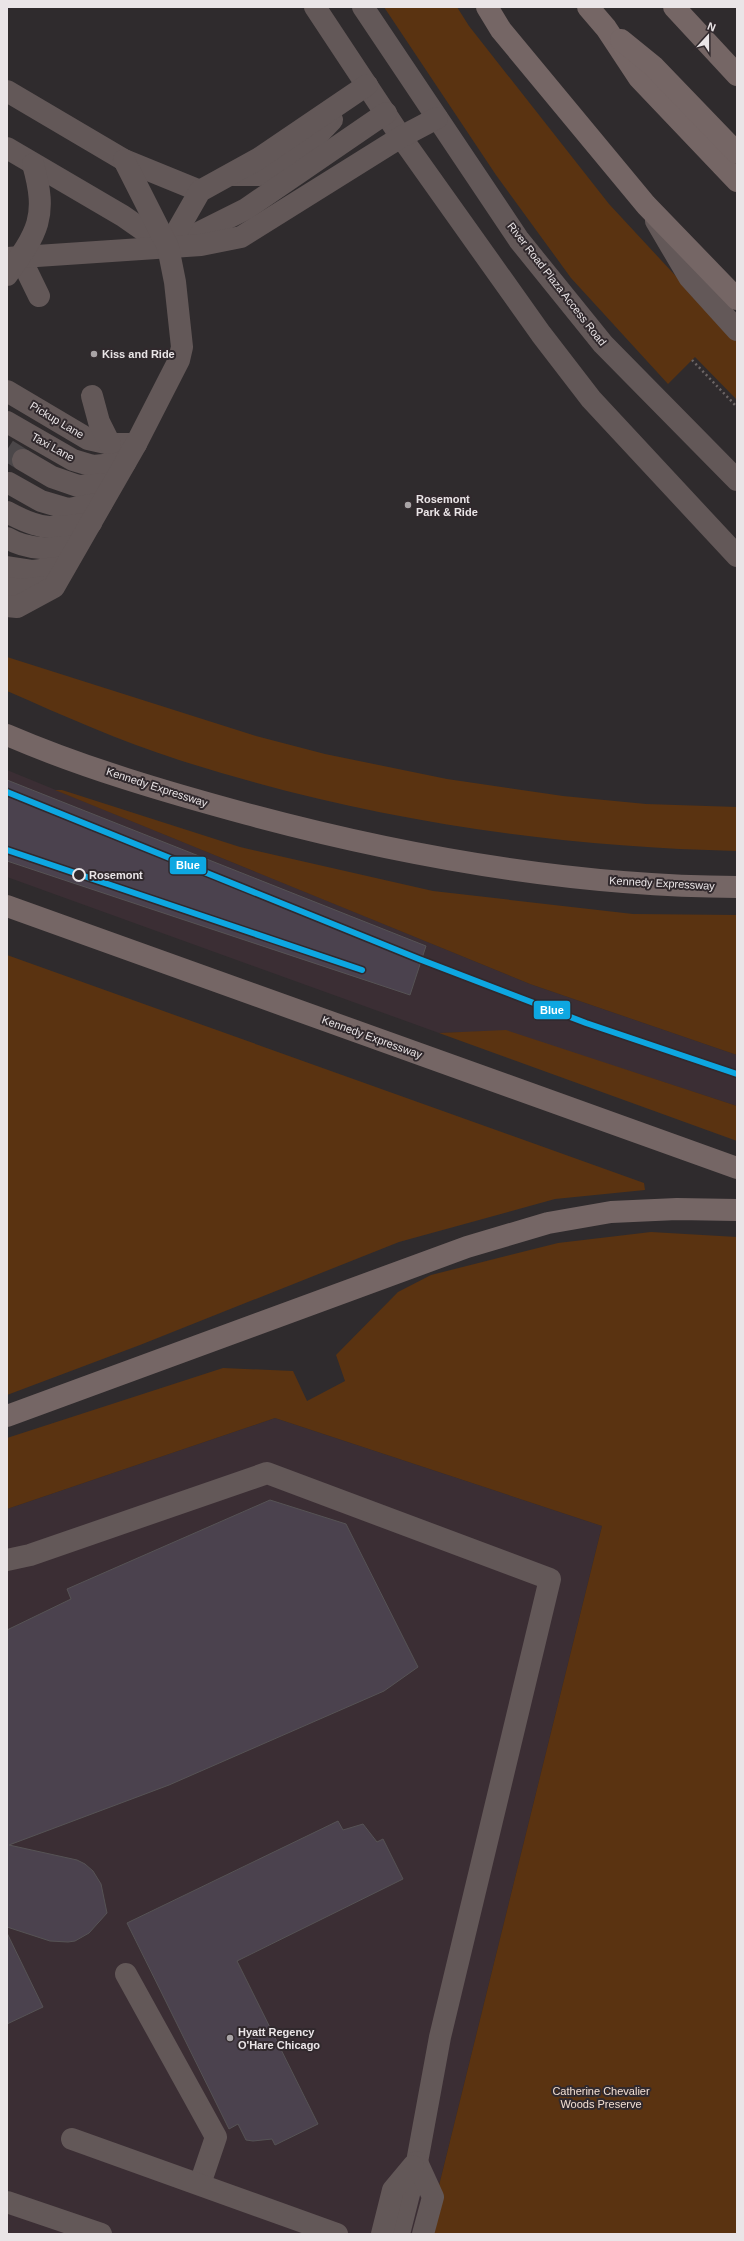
<svg xmlns="http://www.w3.org/2000/svg" width="744" height="2241" font-family="Arial,sans-serif">
<style>
.built{fill:#3b2e34}
.green{fill:#5a3311}
.building{fill:#4b424e;stroke:#565355}
.lines{fill:none;stroke-linecap:round;stroke-linejoin:round}
.minor-tunnel{stroke:#4b4749;stroke-width:22;stroke-dasharray:22 11;stroke-linecap:butt}
.path{stroke:#6d6666;stroke-width:2.5;stroke-dasharray:2 3;stroke-linecap:butt}
.minor{stroke:#635858;stroke-width:22}
.highway{stroke:#756665;stroke-width:22}
.metro-1-casing{stroke:#31292d;stroke-width:9}
.metro-1{stroke:#0da7e1;stroke-width:6}
.poi-dot{fill:#a9a4a6;stroke:#31292d;stroke-width:1.5}
.stop-dot{fill:#31292d;stroke:#eae5e7;stroke-width:2}
.labels{text-anchor:middle;stroke-width:4;stroke-linejoin:round;paint-order:stroke}
.street-label{font-size:11px;fill:#eae5e7;stroke:#31292d}
.poi-label{font-size:11px;font-weight:bold;fill:#eae5e7;stroke:#31292d;text-anchor:start}
.stop-label{font-size:11px;font-weight:bold;fill:#eae5e7;stroke:#31292d;text-anchor:start}
.park-label{font-size:11px;fill:#f2dfd3;stroke:#31292d}
.line-badge{stroke:#31292d;stroke-width:1.5}
.badge-label{font-size:11px;text-anchor:middle;font-weight:bold;fill:#fff}
</style>
<rect width="100%" height="100%" fill="#2f2b2d"/>
<!-- built -->
<g class="built">
<path d="M7 770 530 984 737 1055V1106L506 1031 439 1033 7 877Z"/>
<path d="M275 1418 602 1526 427 2234H7V1509Z"/>
</g>
<!-- green -->
<g class="green">
<path d="M384 7H457L469 26 609 204 737 342V400L695 357 668 384 571 278 496 175Z"/>
<path d="M7 657 256 736 325 754 447 779 563 796 646 804 737 807V851C547 847 360 818 179 760 120 741 64 716 7 691Z"/>
<path d="M55 790H62L240 847 433 891 633 914 737 915V1055L530 984Z"/>
<path d="M7 955 644 1183 645 1190 555 1199 399 1242 140 1345 7 1395Z"/>
<path d="M506 1030 737 1106V1141L439 1033Z"/>
<path d="M651 1232 737 1237V2234H427L602 1526 275 1418 7 1509V1438L223 1368 293 1371 307 1401 345 1381 336 1355 398 1292 431 1275 558 1243Z"/>
</g>
<!-- building -->
<g class="building">
<path d="M7 780 426 946 410 995 7 861Z"/>
<path d="M270 1500 346 1524 418 1667 384 1691 169 1785 9 1845 77 1860 85 1864 93 1871 101 1884 107 1913 89 1933 75 1941 68 1942 50 1941 7 1927V1630L71 1599 67 1589Z"/>
<path d="M338 1821 343 1830 363 1824 377 1842 383 1839 403 1879 237 1961 318 2124 275 2145 272 2139 253 2141 246 2140 238 2124 229 2129 127 1923Z"/>
<path d="M7 1933 43 2007 7 2024Z"/>
</g>
<g class="lines">
<!-- minor-tunnel -->
<path class="minor-tunnel" d="M7 450 23 460"/>
<!-- path -->
<path class="path" d="M692 360 737 407"/>
<!-- minor -->
<g class="minor">
<path d="M315 7 401 137 541 334 591 399 737 556"/>
<path d="M363 7 519 240 603 344 737 480"/>
<path d="M7 91 124 160 200 191"/>
<path d="M7 148 123 216 166 246"/>
<path d="M232 175H260L266 172 311 142 332 120"/>
<path d="M656 221 689 277 737 330"/>
<path d="M180 242 246 209 386 113"/>
<path d="M168 247 200 191 258 159 367 85"/>
<path d="M20 257 39 296"/>
<path d="M7 258 201 245 241 237 401 137 437 118"/>
<path d="M7 275C38 232 48 217 33 164"/>
<path d="M7 391 88 439 110 444H136"/>
<path d="M92 396 99 422 110 444"/>
<path d="M7 422 73 460 93 466 125 463"/>
<path d="M23 460 52 477 78 486 112 484"/>
<path d="M9 483 41 501 68 509 102 503"/>
<path d="M7 512C42 531 52 529 91 523"/>
<path d="M7 538C29 551 53 549 77 546"/>
<path d="M7 567 33 571 65 567"/>
<path d="M7 588 21 590 46 587"/>
<path d="M7 606 17 607 54 587 136 444 179 360 182 347 175 282 168 247 124 160"/>
<path d="M7 1560 30 1555 267 1473 550 1579 440 2037 417 2162 399 2234"/>
<path d="M126 1974 216 2137 200 2184"/>
<path d="M72 2139 337 2234"/>
<path d="M417 2162 433 2197 423 2234"/>
<path d="M7 2202 101 2234"/>
<path d="M382 2234 393 2190 413 2166"/>
</g>
<!-- highway -->
<g class="highway">
<path d="M487 7 501 30 646 205 737 299"/>
<path d="M588 7 606 28 639 78 737 181"/>
<path d="M674 7 737 75"/>
<path d="M621 40 653 66 737 153"/>
<path d="M7 735C84 768 166 792 247 814 407 857 571 886 737 887"/>
<path d="M7 906 737 1168"/>
<path d="M7 1416 467 1247 548 1223 611 1212 677 1209 737 1210"/>
</g>
<!-- metro-1 casing -->
<g class="metro-1-casing">
<g id="metro-1">
<path d="M7 792 419 959 586 1023 737 1074"/>
<path d="M7 850 362 970"/>
</g>
</g>
<!-- metro-1 -->
<use href="#metro-1" class="metro-1"/>
</g>
<!-- markers -->
<g class="poi-dot">
<circle cx="94" cy="354" r="4"/>
<circle cx="408" cy="505" r="4"/>
<circle cx="230" cy="2038" r="4"/>
</g>
<circle class="stop-dot" cx="79" cy="875" r="6"/>
<g class="labels">
<!-- street labels -->
<g class="street-label">
<text transform="translate(557 284) rotate(52)" y="4">River Road Plaza Access Road</text>
<text transform="translate(57 420) rotate(31)" y="4">Pickup Lane</text>
<text transform="translate(53 447) rotate(29)" y="4">Taxi Lane</text>
<text transform="translate(157 787) rotate(18)" y="4">Kennedy Expressway</text>
<text transform="translate(662 883) rotate(3)" y="4">Kennedy Expressway</text>
<text transform="translate(372 1037) rotate(20)" y="4">Kennedy Expressway</text>
</g>
<!-- poi labels -->
<g class="poi-label">
<text x="102" y="358">Kiss and Ride</text>
<text x="416" y="503">Rosemont<tspan x="416" dy="13">Park &amp; Ride</tspan></text>
<text x="238" y="2036">Hyatt Regency<tspan x="238" dy="13">O'Hare Chicago</tspan></text>
</g>
<!-- stop labels -->
<g class="stop-label">
<text x="89" y="879">Rosemont</text>
</g>
<!-- park labels -->
<g class="park-label">
<text x="601" y="2095">Catherine Chevalier<tspan x="601" dy="13">Woods Preserve</tspan></text>
</g>
</g>
<g class="line-badge">
<rect x="169" y="856" width="38" height="19" rx="4" fill="#0da7e1"/>
<rect x="533" y="1000" width="38" height="20" rx="4" fill="#0da7e1"/>
</g>
<g class="badge-label">
<text x="188" y="869">Blue</text>
<text x="552" y="1014">Blue</text>
</g>
<!-- border -->
<rect width="744" height="2241" fill="none" stroke="#eae5e7" stroke-width="16"/>
<!-- north arrow -->
<g transform="translate(708 36) rotate(21)" stroke="#31292d" stroke-width="3" paint-order="stroke">
<path d="M0-3L7 15L0 10L-7 15Z" fill="#eae5e7"/>
<text y="-6" font-size="11" font-weight="bold" text-anchor="middle" fill="#eae5e7">N</text>
</g>
</svg>
